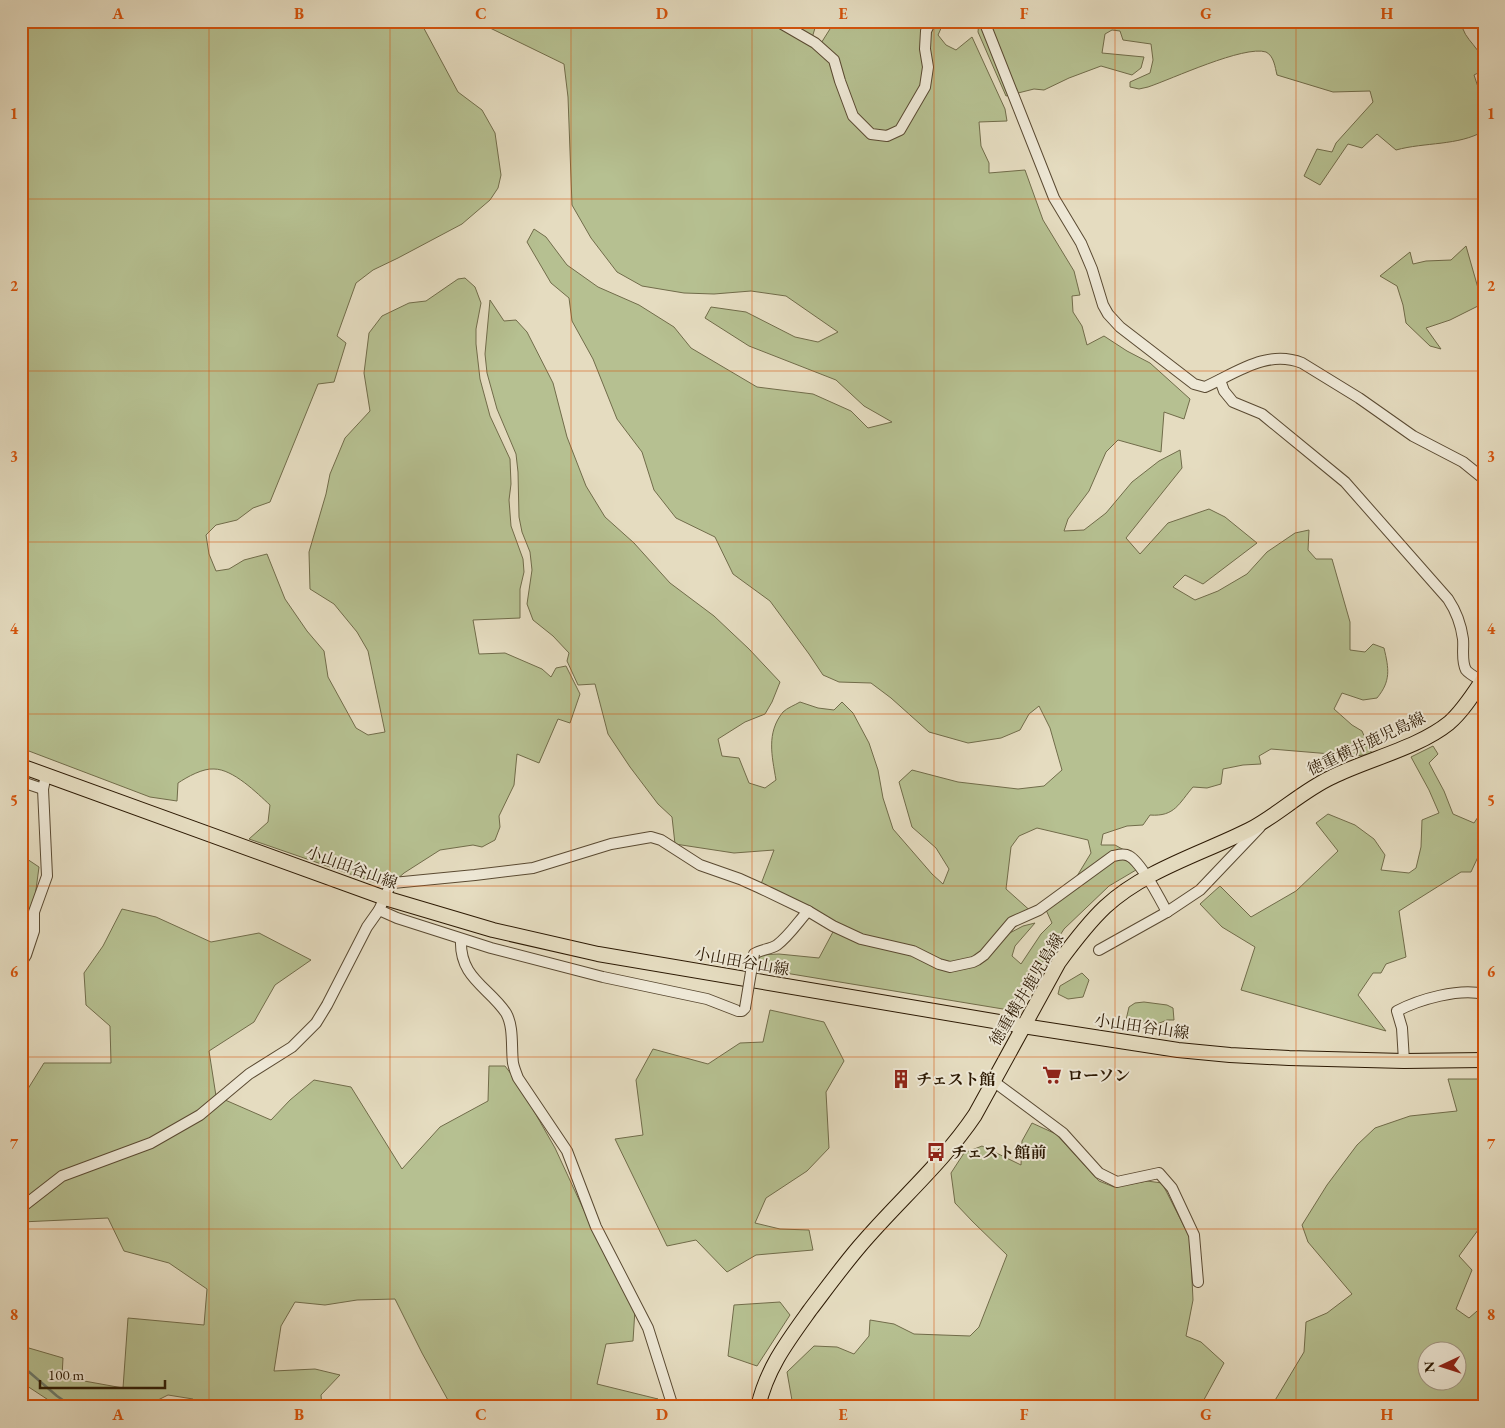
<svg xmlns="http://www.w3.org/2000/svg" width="1505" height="1428" font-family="'EB Garamond','Noto Serif JP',serif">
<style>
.green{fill:#b6c091;stroke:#716c4a;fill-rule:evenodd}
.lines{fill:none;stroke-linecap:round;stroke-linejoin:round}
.stream{stroke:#6c7b6d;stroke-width:2.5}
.minor-casing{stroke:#5a4a32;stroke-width:12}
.major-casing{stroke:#2c1903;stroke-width:16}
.minor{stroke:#eee8d6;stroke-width:10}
.major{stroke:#e5dcc0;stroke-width:14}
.minor-bridge-casing{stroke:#5a4a32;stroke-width:12;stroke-linecap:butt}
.minor-bridge{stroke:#eee8d6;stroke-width:10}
.grid{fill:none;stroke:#d5530b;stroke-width:1;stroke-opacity:0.55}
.labels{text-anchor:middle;stroke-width:4;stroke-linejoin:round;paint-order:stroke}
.street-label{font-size:16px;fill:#2c1903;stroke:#eee8d6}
.poi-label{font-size:16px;font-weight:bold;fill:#2c1903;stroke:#eee8d6;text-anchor:start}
.neatline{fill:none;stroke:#d5530b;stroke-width:2}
.grid-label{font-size:16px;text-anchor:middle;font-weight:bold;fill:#d5530b}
</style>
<rect width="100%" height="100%" fill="#e5dcc0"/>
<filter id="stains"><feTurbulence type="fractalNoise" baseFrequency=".004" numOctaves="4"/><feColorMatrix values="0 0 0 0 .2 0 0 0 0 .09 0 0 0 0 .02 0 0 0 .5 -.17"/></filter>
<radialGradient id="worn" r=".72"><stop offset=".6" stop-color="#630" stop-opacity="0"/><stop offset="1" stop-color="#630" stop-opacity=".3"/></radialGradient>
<!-- green -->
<g class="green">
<path d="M21 21H420L458 92 482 110 495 133 501 175 498 188 490 200 462 224 398 258 373 270 356 283 337 336 346 343 334 382 318 384 270 502 253 508 237 520 216 525 206 535 209 554 216 571 229 569 244 560 267 554 285 599 307 631 324 651 328 677 356 728 368 735 385 732 368 651 357 632 334 604 310 589 309 552 326 494 330 474 345 438 370 411 364 373 369 333 382 316 409 303 426 301 458 279 465 278 475 287 481 303 476 329V344L480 379 490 416 510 459 511 484 509 500 511 526 523 559 524 572 520 589V618L473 620 479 654 505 653 542 669 551 677 556 668 566 666 580 694 570 723 558 719 539 763 517 754 514 785 499 816 500 827 495 840 482 847 473 845 440 850 404 873 388 887 249 839 268 822 270 805C257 793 233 769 214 769 203 768 187 777 178 783L177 801 150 797 21 748Z"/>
<path d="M491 21H766L818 48 835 21H894L893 22 906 26 922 21H947L942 26 938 35 946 45 956 50 972 37 1005 109 1007 121 979 122 981 146 989 163V173L1025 170 1043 220 1074 271 1080 295 1072 296 1073 312 1082 326 1087 345 1104 336 1127 351 1150 363 1190 399 1184 419 1164 412 1161 452 1118 440 1106 452 1089 491 1068 519 1064 531 1084 530 1106 513 1132 482 1159 461 1180 450 1182 468 1126 538 1140 554 1168 523 1209 509 1225 517 1257 543 1203 584 1185 575 1173 587 1195 600 1218 591 1247 574 1267 552 1295 533 1309 530 1308 550 1316 559H1332L1350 622V650L1365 652 1373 644 1384 648C1389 669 1391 681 1377 698L1363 700 1342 693 1334 709 1352 725 1362 731 1372 754 1355 756 1271 749 1259 756 1261 764 1243 765 1223 769 1221 784 1207 788 1193 787C1179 803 1175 817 1150 815L1143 825 1127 826 1103 834 1101 845H1115L1124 850 1071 886 1091 853 1088 840 1037 828 1019 836 1011 847 1006 889 1034 914 1021 920 1006 935 1023 926 1035 923 1015 946 1012 956 1021 964 1041 934 1052 923 1046 910C1061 899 1104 861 1120 859 1127 859 1132 865 1136 870L1109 886 1064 929 1037 971 1018 1002 1011 1007 1003 1009 755 968 757 955 779 954 819 958 834 930 761 884 774 850 734 853 675 844 672 817 658 804 630 767 608 734 595 684 578 685 567 661 569 653 553 636 533 620 527 604 532 570 530 552 522 532 519 517 518 472 516 454 497 409 487 373 485 354 490 300 504 321 516 320 527 332 553 383 567 437 586 486 605 517 634 543 670 583 714 616 749 649 780 682 772 702 765 714 745 722 718 739 722 756 739 758 749 783 765 788 776 780C772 756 766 733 783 712 787 708 795 705 800 702L818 708 834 710 842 702 853 713 869 743 878 770 883 798 893 829 932 874 943 884 949 869 936 848 912 827 899 782 912 770 958 782 1018 789 1044 786 1062 770 1050 728 1039 706 1029 714 1020 730 1001 738 968 743 929 732 891 698 871 683 839 682 823 675 809 654 770 601 733 574 715 537 676 518 654 490 642 452 617 419 593 359 572 321 569 298 551 283 527 242 534 229 546 237 567 265 598 287 639 305 674 327 691 348 757 387 813 394 851 411 868 428 892 422 864 406 836 380 749 346 705 318 711 307 746 312 795 337 818 342 838 332 786 296 751 291 714 294 684 293 642 286 617 272 591 238 572 205 568 97 564 64 488 27Z"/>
<path d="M785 21H814L815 28 812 38Z"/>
<path d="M979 21H1461C1463 42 1484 47 1484 70L1474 75 1484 105V131C1458 146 1425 142 1396 150L1377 134 1362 148 1348 144 1320 185 1304 176 1317 149 1332 152 1336 143 1373 102 1370 91 1333 92 1277 75C1275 67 1274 56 1266 52 1244 45 1172 79 1148 87L1139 89 1130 87V82L1150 73 1153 60 1151 44 1123 40 1120 31 1112 30 1105 34 1102 53 1144 57 1141 68 1132 75 1101 66 1069 78 1044 90 1034 89 1006 96 978 32Z"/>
<path d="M1466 246 1480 295 1484 291V303L1450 320 1426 328 1441 349 1430 346 1406 323 1403 305 1397 286 1380 276 1410 252 1413 264 1426 261 1451 260Z"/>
<path d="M1433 746 1438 754 1429 763 1444 791 1453 814 1474 823 1484 808V844L1471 872H1461L1399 911 1406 957 1386 964 1381 973H1373L1358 995 1386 1031 1241 990 1255 947 1222 927 1200 904 1220 886 1251 917 1296 891 1338 851 1316 823 1328 814 1355 825 1374 839 1385 855 1381 870 1409 873 1416 868 1421 847 1422 820 1439 813 1429 790 1411 757Z"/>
<path d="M21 855 39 867 29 942 21 941Z"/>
<path d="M122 909 156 917 211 942 259 933 311 960 275 985 254 1022 209 1051 216 1096 271 1120 290 1100 314 1080 351 1087 402 1169 440 1127 488 1101 489 1066H505L518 1083 555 1148 607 1260 635 1309 633 1341 606 1344 597 1384 658 1399 618 1407H467L449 1402 422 1353 395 1299 357 1300 325 1305 295 1302 281 1326 274 1371 315 1369 340 1375 321 1395 322 1407H187L193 1399 168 1395 144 1407H59L21 1382V1344L22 1346 63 1358 62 1377 123 1388 128 1318 204 1325 207 1289 169 1263 124 1251 108 1218 21 1222V1100L44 1063H111L110 1026 86 1005 84 973 103 946Z"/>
<path d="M1082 973 1089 980 1083 997 1068 999 1058 994 1060 986Z"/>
<path d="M1144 1002 1167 1005 1173 1008 1174 1020H1167L1157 1024 1126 1020 1129 1007 1135 1003Z"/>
<path d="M770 1010 824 1022 844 1061 826 1092 829 1148 807 1171 766 1198 755 1223 780 1229 809 1230 813 1250 756 1255 727 1272 696 1240 667 1246 615 1139 643 1135 636 1080 653 1049 708 1064 740 1043 763 1042Z"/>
<path d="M1448 1079H1484V1225L1481 1226 1459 1256 1472 1270 1456 1309 1469 1318 1484 1305V1407H1271L1304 1352 1306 1322 1327 1313 1352 1294 1308 1242 1302 1225 1327 1185 1357 1145 1375 1128 1410 1116 1457 1111ZM1428 1350H1458V1380H1428Z"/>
<path d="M1032 1123 1056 1134 1099 1181 1114 1187 1147 1181 1162 1183 1190 1238 1193 1300 1186 1336 1201 1342 1224 1363 1200 1407 793 1406 787 1372 814 1346 837 1347 854 1354 869 1336 870 1320 894 1324 914 1334 970 1336 979 1327 1007 1255 973 1222 955 1203 951 1173 964 1153 982 1146 1021 1165 1022 1141Z"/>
<path d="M780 1302 790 1315 757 1366 728 1356 734 1305Z"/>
</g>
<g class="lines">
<!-- stream -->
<path class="stream" d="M21 1365 57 1396 73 1407"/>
<!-- minor casing -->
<g class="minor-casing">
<g id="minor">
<path d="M777 21 815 43 834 60 840 81 853 116 871 134 887 136 900 130 925 87 928 67 925 49 926 31 931 21"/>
<path d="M984 21 1054 198 1081 243 1092 269 1103 305 1108 314 1120 327 1194 384 1205 387C1236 373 1267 349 1302 363L1359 398 1413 436 1463 462 1484 479"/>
<path d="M1220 380 1224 391 1233 402 1262 414 1345 482 1448 599C1456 611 1461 624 1463 639 1464 648 1461 661 1466 670 1469 674 1477 678 1482 681"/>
<path d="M21 784 22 782 43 789"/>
<path d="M379 910 397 918 491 948 603 977 707 999 738 1011H742L745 1008"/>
<path d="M461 939C459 978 489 987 506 1013 514 1027 511 1047 513 1063 514 1068 516 1073 518 1078L567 1151 596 1227 648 1328 673 1407"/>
<path d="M1099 950 1167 912 1200 890 1260 827"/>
<path d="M754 954C761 949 769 950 777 945 789 936 798 922 808 911"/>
<path d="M21 963 26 955 34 931V912L47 876 43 789 46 775"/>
<path d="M1404 1061 1402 1028 1397 1011C1420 999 1459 988 1484 994"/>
<path d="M993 1081 1063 1133 1099 1173 1117 1182 1159 1173 1172 1188 1194 1235 1198 1282"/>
<path d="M21 1206 26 1204 62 1176 151 1143 200 1115 249 1074 292 1047 316 1023 327 1005 367 927 379 910 389 888 393 883 475 875 533 868 611 844 651 837 661 840 700 865 740 879 760 888 808 911 833 926 861 939 913 951 939 964 950 967 973 962 977 960 984 955 1012 922 1039 910 1113 856C1118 855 1124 853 1129 856 1141 862 1160 899 1167 912"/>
</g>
</g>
<!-- major casing -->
<g class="major-casing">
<g id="major">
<path d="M21 766 385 898 493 930 598 954 1023 1026 1178 1050 1230 1055 1289 1058 1404 1061 1484 1060"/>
<path d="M758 1407C767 1368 787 1342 810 1310 826 1289 842 1267 859 1247 897 1202 942 1164 975 1115L1059 962C1073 943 1088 923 1105 907 1145 870 1201 854 1249 830 1278 815 1302 791 1332 777 1368 759 1418 748 1449 723 1463 711 1474 693 1484 678"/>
</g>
</g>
<!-- minor -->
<use href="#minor" class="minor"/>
<!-- major -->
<use href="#major" class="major"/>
<!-- minor-bridge casing -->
<g class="minor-bridge-casing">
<path id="minor-bridge" d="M745 1008 754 954"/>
</g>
<!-- minor-bridge -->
<use href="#minor-bridge" class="minor-bridge"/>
</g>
<!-- grid -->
<path class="grid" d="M209 21V1407M390 21V1407M571 21V1407M752 21V1407M934 21V1407M1115 21V1407M1296 21V1407M21 199H1484M21 371H1484M21 542H1484M21 714H1484M21 886H1484M21 1057H1484M21 1229H1484"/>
<!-- icons -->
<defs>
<g id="supermarket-bare" transform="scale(1.5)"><path d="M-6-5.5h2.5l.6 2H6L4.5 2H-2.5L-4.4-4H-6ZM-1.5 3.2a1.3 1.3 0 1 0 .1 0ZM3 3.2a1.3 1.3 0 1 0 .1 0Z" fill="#8f2418" stroke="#eee8d6" stroke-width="2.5" paint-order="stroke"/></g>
<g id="building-bare" transform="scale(1.5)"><path d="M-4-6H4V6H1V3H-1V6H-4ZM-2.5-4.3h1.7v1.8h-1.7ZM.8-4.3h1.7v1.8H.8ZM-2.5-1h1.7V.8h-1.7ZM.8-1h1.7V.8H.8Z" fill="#8f2418" stroke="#eee8d6" stroke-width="2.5" paint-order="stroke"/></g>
<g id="bus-bare" transform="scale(1.5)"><path d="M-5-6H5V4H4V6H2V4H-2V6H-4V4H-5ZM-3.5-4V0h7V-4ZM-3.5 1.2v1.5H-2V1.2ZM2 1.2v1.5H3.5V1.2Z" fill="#8f2418" stroke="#eee8d6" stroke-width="2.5" paint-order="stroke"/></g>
</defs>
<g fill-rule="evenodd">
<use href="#supermarket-bare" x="1052" y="1075"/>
<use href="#building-bare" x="901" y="1079"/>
<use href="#bus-bare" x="936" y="1152"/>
</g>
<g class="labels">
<!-- street labels -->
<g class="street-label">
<text transform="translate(1366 743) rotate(-25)" y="6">徳重横井鹿児島線</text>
<text transform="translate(352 867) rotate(20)" y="6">小山田谷山線</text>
<text transform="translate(742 961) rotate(10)" y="6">小山田谷山線</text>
<text transform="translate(1026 989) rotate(-59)" y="6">徳重横井鹿児島線</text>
<text transform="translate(1142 1026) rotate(8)" y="6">小山田谷山線</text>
</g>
<!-- poi labels -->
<g class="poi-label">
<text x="1067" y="1081">ローソン</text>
<text x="916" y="1085">チェスト館</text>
<text x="951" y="1158">チェスト館前</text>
</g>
</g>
<!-- margin -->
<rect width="1505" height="1428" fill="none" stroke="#e5dcc0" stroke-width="55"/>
<!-- north arrow -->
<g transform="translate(1442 1366) rotate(266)"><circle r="24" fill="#eee8d6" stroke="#a09582"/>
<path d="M0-4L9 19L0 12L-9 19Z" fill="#8f2418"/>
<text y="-8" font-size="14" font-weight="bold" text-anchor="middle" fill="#2c1903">N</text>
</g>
<!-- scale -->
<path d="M40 1380v8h125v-8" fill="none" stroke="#2c1903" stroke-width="2.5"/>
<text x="48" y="1380" font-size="15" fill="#2c1903" stroke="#eee8d6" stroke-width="4" paint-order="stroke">100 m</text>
<rect x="28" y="28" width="1450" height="1372" class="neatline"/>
<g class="grid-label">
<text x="118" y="19">A</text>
<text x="299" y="19">B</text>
<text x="481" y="19">C</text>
<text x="662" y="19">D</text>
<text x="843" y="19">E</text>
<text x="1024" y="19">F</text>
<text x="1206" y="19">G</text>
<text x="1387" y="19">H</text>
<text x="14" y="119">1</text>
<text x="1491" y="119">1</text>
<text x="14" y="291">2</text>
<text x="1491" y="291">2</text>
<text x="14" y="462">3</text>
<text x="1491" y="462">3</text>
<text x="14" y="634">4</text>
<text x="1491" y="634">4</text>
<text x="14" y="806">5</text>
<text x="1491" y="806">5</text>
<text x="14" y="977">6</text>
<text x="1491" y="977">6</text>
<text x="14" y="1149">7</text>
<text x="1491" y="1149">7</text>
<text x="14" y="1320">8</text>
<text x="1491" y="1320">8</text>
<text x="118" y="1420">A</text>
<text x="299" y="1420">B</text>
<text x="481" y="1420">C</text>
<text x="662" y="1420">D</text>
<text x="843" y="1420">E</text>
<text x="1024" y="1420">F</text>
<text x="1206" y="1420">G</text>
<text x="1387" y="1420">H</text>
</g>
<rect width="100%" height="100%" filter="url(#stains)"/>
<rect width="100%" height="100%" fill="url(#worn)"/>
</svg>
